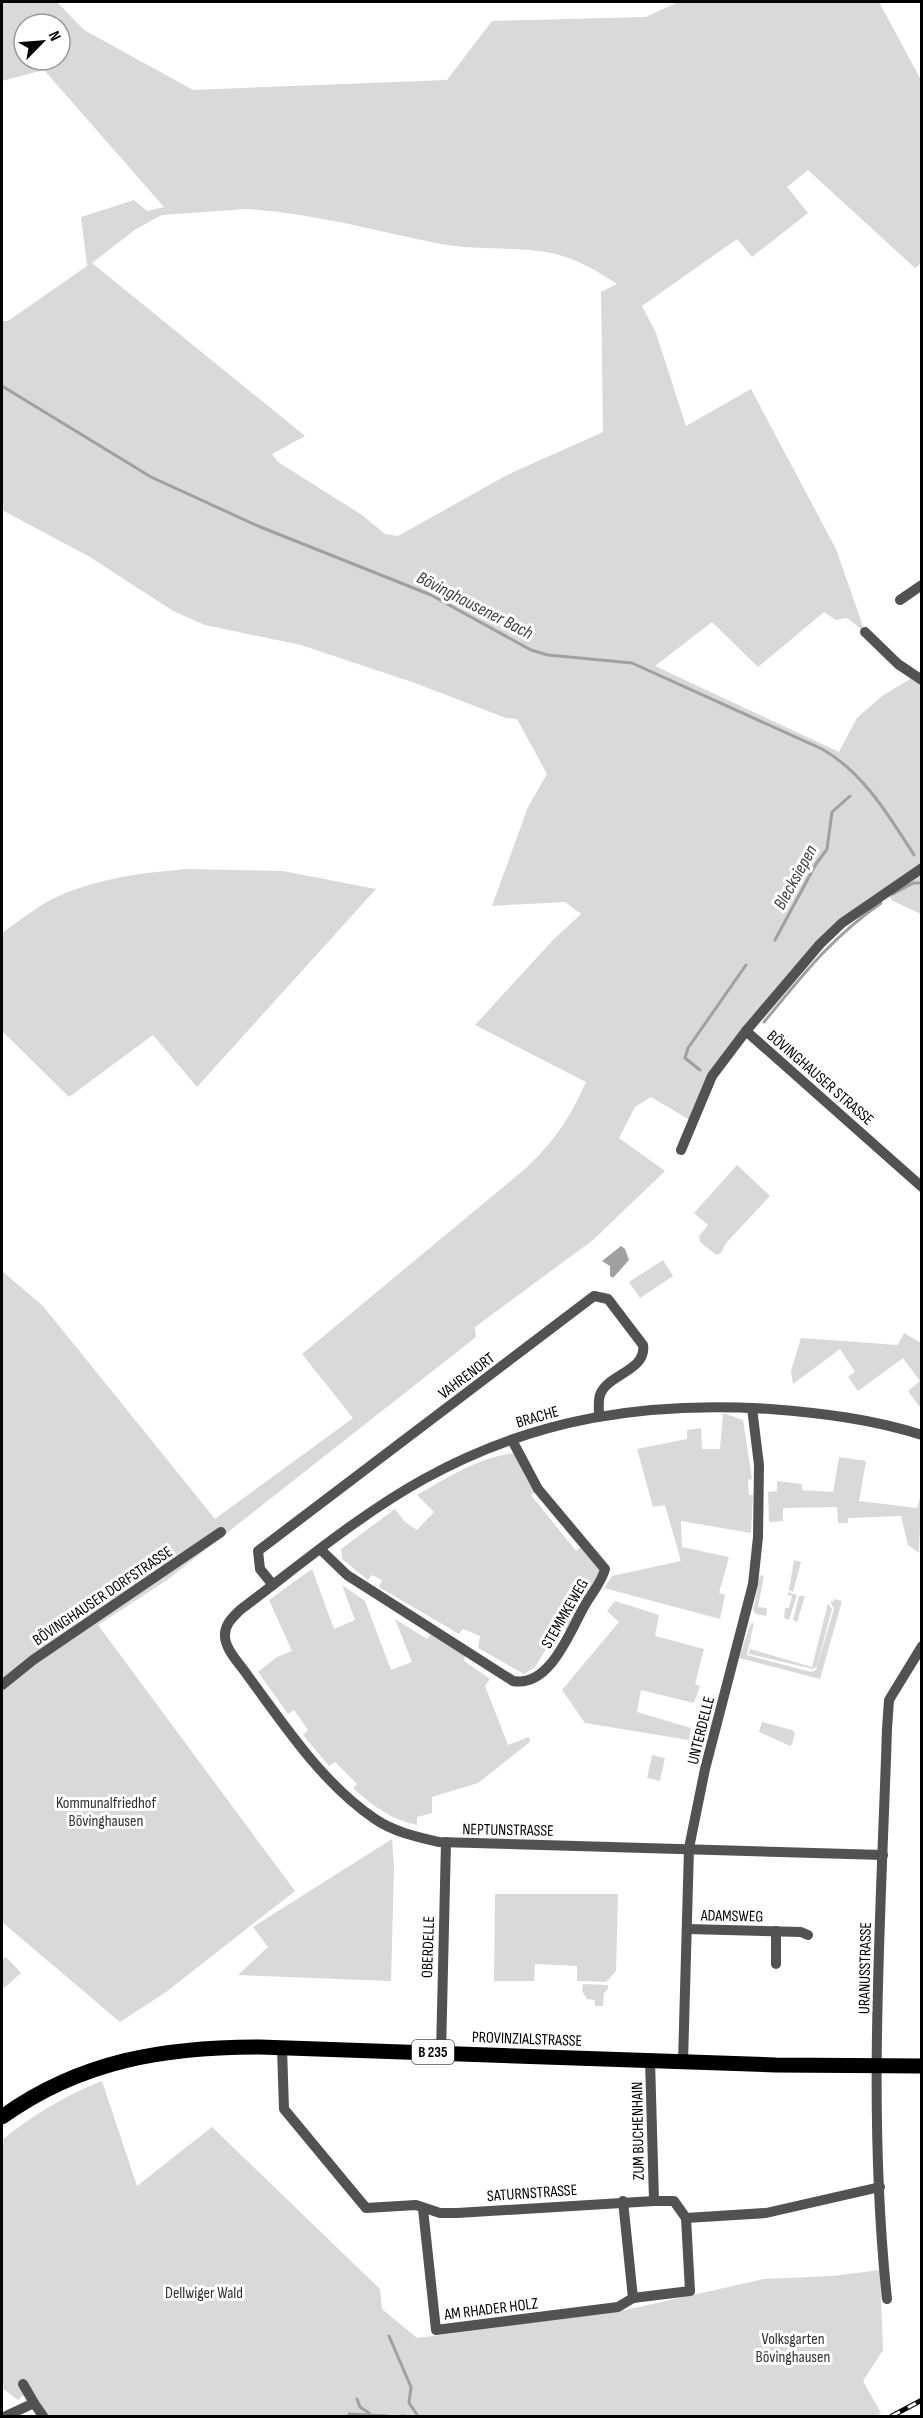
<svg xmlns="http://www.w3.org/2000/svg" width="923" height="2418" font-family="'Sofia Sans Condensed',sans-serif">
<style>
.green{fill:#d9d9d9;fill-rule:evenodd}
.water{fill:#a0a0a0}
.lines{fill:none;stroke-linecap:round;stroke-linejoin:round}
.stream{stroke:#a0a0a0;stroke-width:3}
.minor{stroke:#525252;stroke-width:10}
.primary{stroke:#000;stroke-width:15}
.rail-casing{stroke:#000;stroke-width:5}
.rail{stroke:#fff;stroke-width:3;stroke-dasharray:9;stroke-linecap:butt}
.labels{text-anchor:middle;stroke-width:6;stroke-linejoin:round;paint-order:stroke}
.shield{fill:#fff;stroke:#4c4c4c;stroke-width:1.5}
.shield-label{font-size:15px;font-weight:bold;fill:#000}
.street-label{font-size:16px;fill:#000;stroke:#fff}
.park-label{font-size:16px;fill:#303030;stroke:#fff}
.water-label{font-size:18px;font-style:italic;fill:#414141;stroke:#fff}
</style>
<rect width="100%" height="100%" fill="#fff"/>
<!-- green -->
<g class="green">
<path d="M2 2H57L84 30 193 90 447 80 492 21 646 17 678 2H879L921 80V263L915 268 808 170 787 187 808 213 752 257 737 239 642 306 656 333 686 426 751 389 836 549 865 632 847 618 836 620 824 612 758 667 712 622 655 666 839 752 857 718 882 696 915 676 921 680V914L893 901 885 892 842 923 730 1050 693 1122 651 1097 635 1107 619 1138 665 1171 593 1240 475 1327 476 1337 167 1580 98 1625 295 1891 166 1992 120 2022 2 1922V1271L43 1306 215 1519 353 1418 302 1354 525 1169C556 1139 568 1121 586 1082L475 1025 553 940 581 914 565 902 492 906 528 807 547 774 517 719 506 718 415 683 301 645 205 625 173 611 90 557 2 510V321H8L87 266 81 217 134 200 147 211 164 207 44 70 2 81ZM24 24H60V60H24ZM246 209C312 213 372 230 436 243 473 251 510 246 546 252 572 256 596 270 617 284L601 292 603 432 507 475 398 536 385 534 362 515 278 462 272 454 305 436 92 263 136 229 162 215Z"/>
<path d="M188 869 283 871 376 889 197 1087 153 1035 69 1097 2 1031V933C14 924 27 915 40 906 83 880 138 873 188 869Z"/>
<path d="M737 1165 770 1196 726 1243 721 1253 716 1255 700 1242 699 1236 708 1225 694 1213Z"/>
<path d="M663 1260 673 1276 640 1298 629 1282Z"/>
<path d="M904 1333 921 1343 922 1404 919 1406 908 1391 920 1381 903 1358 858 1391 848 1377 855 1372 840 1349 793 1384 791 1371 801 1338 898 1345Z"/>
<path d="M723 1413 743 1420 752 1479 748 1480 749 1495H753L751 1533 681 1521 682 1547 729 1557 719 1593 725 1595 720 1619 604 1588 612 1576 681 1561 665 1505 653 1507 637 1449 687 1439V1430L701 1428 702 1449H720Z"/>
<path d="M517 1453 526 1478 536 1491 531 1495 576 1551 582 1546 598 1563 600 1574 567 1631 561 1625 535 1667 524 1674 478 1648 480 1636 463 1629 459 1634 379 1587 382 1580 372 1575 368 1580 342 1559 341 1549 395 1509 405 1522 417 1530 434 1512 417 1495C447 1478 482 1455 517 1453Z"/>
<path d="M839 1457 866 1461 859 1501 917 1508 921 1495 919 1553 908 1545 901 1516 848 1518V1523H838L837 1507 783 1508V1521L769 1522 768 1492 777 1491V1481L802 1484V1490L833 1492Z"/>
<path d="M794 1560 801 1562 793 1592 789 1590Z"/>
<path d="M312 1569 334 1629 355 1620 342 1585 365 1601 391 1670 412 1662 395 1619 427 1639 433 1632 466 1652 464 1661 490 1679 485 1686 508 1745 529 1737 530 1742 478 1783 432 1797V1813L417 1817V1825C390 1819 373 1806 353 1788L357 1784 335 1762 329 1766 303 1735 308 1730 294 1710 288 1714 258 1672 277 1657 292 1651 269 1600Z"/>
<path d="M760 1575 764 1576 758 1607 767 1608 766 1616 756 1614 753 1610Z"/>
<path d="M788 1592 797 1595 789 1620 784 1618 785 1608H789L792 1596 788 1595Z"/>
<path d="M799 1596H805L797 1622 793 1620Z"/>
<path d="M834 1599 842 1601 820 1679 739 1658 750 1625 754 1622 747 1655 811 1672 816 1670 834 1609 830 1601 833 1602Z"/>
<path d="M615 1601 659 1615 655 1636 704 1649 695 1684 700 1686 694 1703 641 1690 637 1712 691 1728 689 1740 585 1723 562 1690 619 1622 607 1611Z"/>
<path d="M828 1603 832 1609 817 1666 813 1669 749 1654 750 1649 812 1667Z"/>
<path d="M762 1722 792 1730 795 1733 792 1744 790 1746 759 1732Z"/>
<path d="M652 1755 665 1758 660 1781 647 1778Z"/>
<path d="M392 1839 394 1868 391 1981 238 1975 268 1947 253 1927Z"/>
<path d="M495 1894H618L616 1971 606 1982 577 1981V1966L535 1964 534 1981H494Z"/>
<path d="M6 1957 21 1973 4 1988 2 1986V1960Z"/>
<path d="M583 1984 608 1985V1989L604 1993 603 2006H595V2000L587 1999 582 1991Z"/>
<path d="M102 2081 137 2186 212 2127 380 2289 382 2309 417 2338 621 2311 764 2279 832 2276 880 2270 883 2350 863 2381 881 2413 876 2416H48L31 2389 18 2400 2 2388V2140C33 2115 64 2096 102 2081Z"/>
</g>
<!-- water -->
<path class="water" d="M621 1246 625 1249 629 1260 613 1278 610 1276V1266L602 1261Z"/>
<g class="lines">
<!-- stream -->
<g class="stream">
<path d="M2 386 151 477 258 526 431 595 531 650 548 655 632 663 822 749C863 772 889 816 914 855"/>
<path d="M893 894 913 883H922"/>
<path d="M775 940 816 864 827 849 832 812 850 796"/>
<path d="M764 1022C803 975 830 939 881 903"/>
<path d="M700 1070 685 1058 688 1048 746 965"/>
<path d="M389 2336 411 2387 409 2403 418 2416"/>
<path d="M357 2399 360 2407 369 2413"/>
<path d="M349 2414 388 2416"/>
<path d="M401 2416H405"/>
</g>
<!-- minor -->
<g class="minor">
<path d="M900 600 922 585"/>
<path d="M865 632 898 664 922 680"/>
<path d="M746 1031 922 1187"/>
<path d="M681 1150 712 1076 746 1031 820 944 842 923 922 868"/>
<path d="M321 1550 347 1575 513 1681C550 1688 570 1631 585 1605 591 1594 602 1582 605 1569L538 1489 512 1440"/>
<path d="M273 1585 260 1569 258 1551 594 1296 608 1299 643 1345C647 1371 607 1374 600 1395 598 1401 599 1409 599 1415"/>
<path d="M2 1685 33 1660 221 1532"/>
<path d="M883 1855 439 1842C417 1837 394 1832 375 1819 323 1784 285 1726 248 1676 241 1665 226 1651 225 1637 224 1625 232 1618 240 1610 300 1565 359 1515 424 1479 534 1418 646 1401 770 1409 821 1413 872 1419 922 1435"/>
<path d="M688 1929 801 1932 808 1935"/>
<path d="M776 1964V1931"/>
<path d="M282 2048 284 2109 366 2208 416 2205 440 2213H457L654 2201H674L686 2218 766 2213 880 2187"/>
<path d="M441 2053 446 1842"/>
<path d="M650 2060 654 2201"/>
<path d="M683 2062 689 1848 705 1769 753 1584 758 1537 759 1465 752 1408"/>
<path d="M623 2201 633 2298"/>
<path d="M423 2209 436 2330 618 2307 633 2298 690 2291 686 2218"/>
<path d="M887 2299C867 2111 881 1918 887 1729L889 1700 922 1646"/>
<path d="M23 2384 34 2403"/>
<path d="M6 2416 34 2403 43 2416"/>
</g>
<!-- primary -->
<path class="primary" d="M2 2117C81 2060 166 2047 260 2047L776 2065 922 2066"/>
<!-- rail casing -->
<g class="rail-casing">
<path id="rail" d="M892 2416 922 2400"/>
</g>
<!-- rail -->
<use href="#rail" class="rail"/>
</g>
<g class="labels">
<!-- shield labels -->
<rect class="shield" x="412" y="2040" width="42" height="24" rx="4.5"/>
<g class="shield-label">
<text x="433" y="2057">B 235</text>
</g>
<!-- street labels -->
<g class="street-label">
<text transform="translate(821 1077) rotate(41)" y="6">BÖVINGHAUSER STRASSE</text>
<text transform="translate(466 1375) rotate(-37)" y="6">VAHRENORT</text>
<text transform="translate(537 1416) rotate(-16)" y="6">BRACHE</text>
<text transform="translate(102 1595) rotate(-34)" y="6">BÖVINGHAUSER DORFSTRASSE</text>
<text transform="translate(564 1613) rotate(-60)" y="6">STEMMKEWEG</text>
<text transform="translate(700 1730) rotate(-76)" y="6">UNTERDELLE</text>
<text transform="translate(508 1829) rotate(1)" y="6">NEPTUNSTRASSE</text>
<text transform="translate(732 1915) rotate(1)" y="6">ADAMSWEG</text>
<text transform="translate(427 1947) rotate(-88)" y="6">OBERDELLE</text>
<text transform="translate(864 1968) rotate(-89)" y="6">URANUSSTRASSE</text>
<text transform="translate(527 2038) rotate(2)" y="6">PROVINZIALSTRASSE</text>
<text transform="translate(637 2131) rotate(-91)" y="6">ZUM BUCHENHAIN</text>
<text transform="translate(532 2192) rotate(-4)" y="6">SATURNSTRASSE</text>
<text transform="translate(491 2308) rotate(-7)" y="6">AM RHADER HOLZ</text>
</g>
<!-- park labels -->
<g class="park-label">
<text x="106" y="1808">Kommunalfriedhof<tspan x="106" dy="18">Bövinghausen</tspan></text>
<text x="204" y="2298">Dellwiger Wald</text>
<text x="793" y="2344">Volksgarten<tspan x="793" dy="18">Bövinghausen</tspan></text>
</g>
<!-- water labels -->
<g class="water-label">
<text transform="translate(475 605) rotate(27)" y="6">Bövinghausener Bach</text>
<text transform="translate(795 877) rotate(-61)" y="6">Blecksiepen</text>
</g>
</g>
<!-- border -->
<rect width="923" height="2418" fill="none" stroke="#000000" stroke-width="6"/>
<!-- north arrow -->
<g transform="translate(42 42) rotate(65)"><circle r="28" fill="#ffffff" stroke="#999999" stroke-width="1.5"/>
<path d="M0-4.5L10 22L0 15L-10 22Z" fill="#000000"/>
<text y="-9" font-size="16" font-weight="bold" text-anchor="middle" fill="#000000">N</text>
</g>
</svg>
